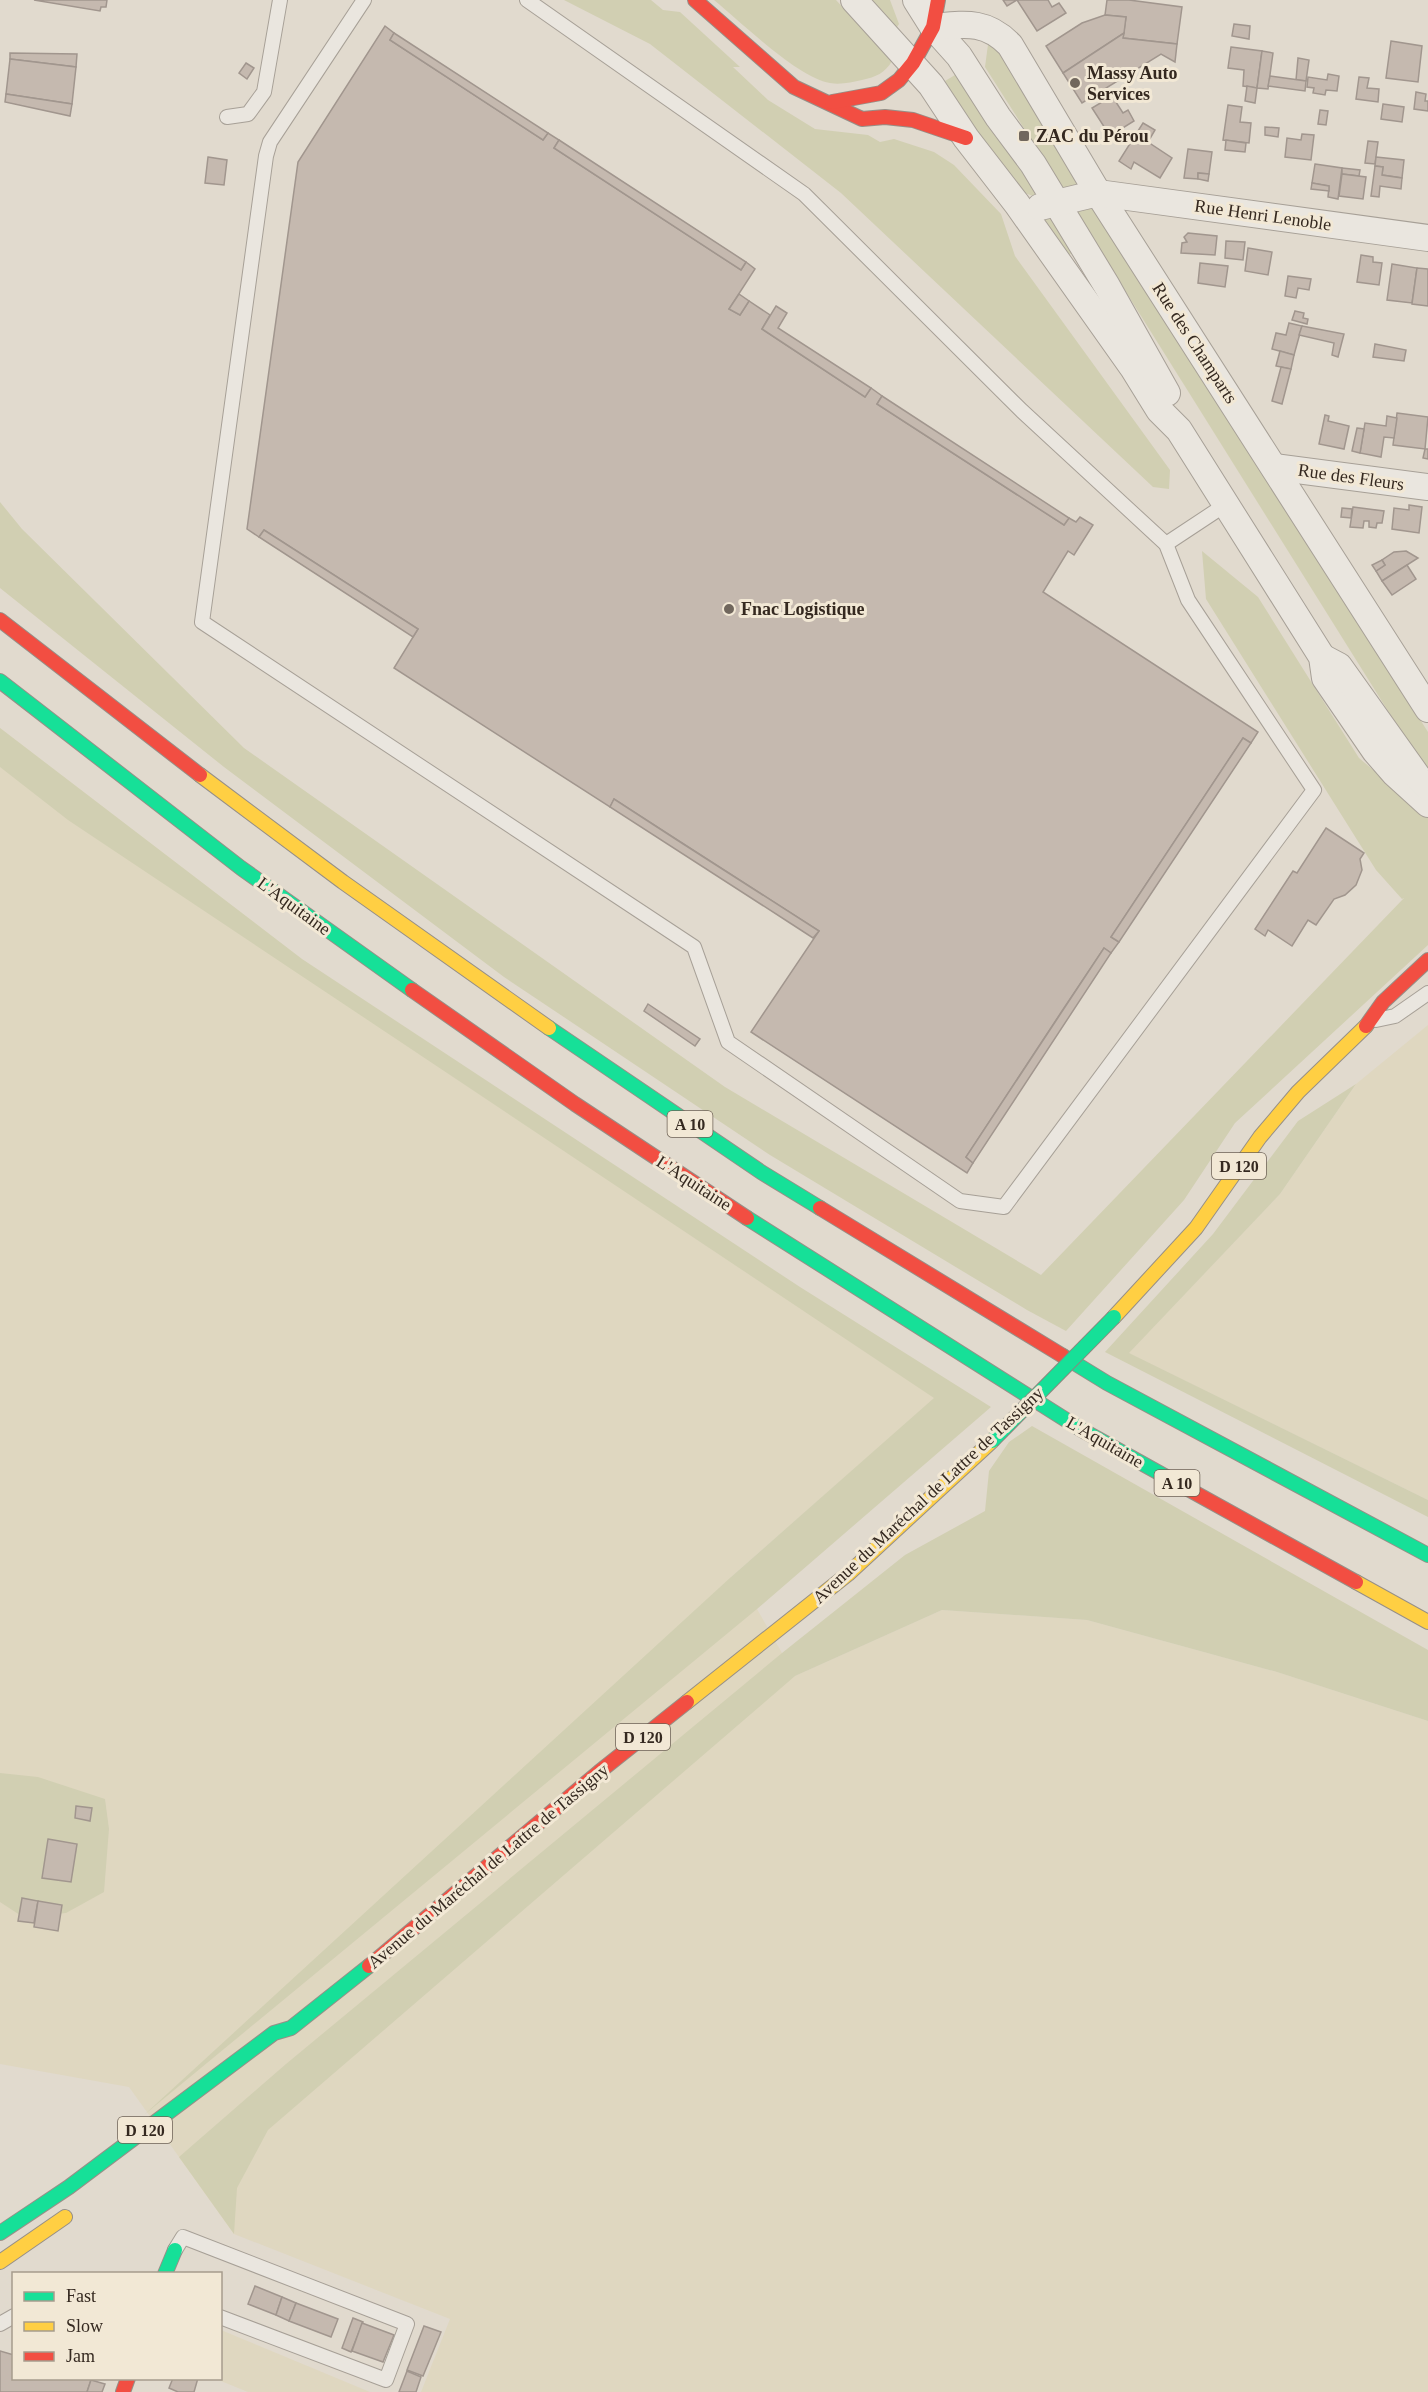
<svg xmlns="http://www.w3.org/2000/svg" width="1428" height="2392" font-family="Georgia,serif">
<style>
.farmland{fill:#dfd7c0}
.green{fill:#d1cfb2}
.building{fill:#c5b9af;stroke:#a1968e;stroke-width:1.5}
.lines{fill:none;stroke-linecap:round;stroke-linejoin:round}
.lane-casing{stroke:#a7a097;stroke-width:16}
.street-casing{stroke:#a7a097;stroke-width:28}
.fast-casing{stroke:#968f87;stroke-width:16}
.slow-casing{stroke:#968f87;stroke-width:16}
.jam-casing{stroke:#968f87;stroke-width:16}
.lane{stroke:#eae6df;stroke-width:14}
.street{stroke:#eae6df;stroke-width:26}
.fast{stroke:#16e098;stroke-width:14}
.slow{stroke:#ffcf43;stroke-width:14}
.jam{stroke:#f24e42;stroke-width:14}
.fast-bridge-casing{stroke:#8c857d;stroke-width:16;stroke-linecap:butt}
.fast-bridge{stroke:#16e098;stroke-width:14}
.poi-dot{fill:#71675d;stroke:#f2e8d5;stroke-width:2}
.labels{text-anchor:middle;stroke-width:6;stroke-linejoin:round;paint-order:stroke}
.shield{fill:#f2e8d5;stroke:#6e6256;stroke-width:1.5}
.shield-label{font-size:16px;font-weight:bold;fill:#352920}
.poi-label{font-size:18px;font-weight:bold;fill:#352920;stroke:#f2e8d5;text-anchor:start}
.street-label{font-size:18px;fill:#352920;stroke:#f2e8d5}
</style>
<rect width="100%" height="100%" fill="#e1dace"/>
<!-- farmland -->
<g class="farmland">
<path d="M0 728 419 1049 935 1398 731 1577 757 1609 795 1676 942 1610 1087 1620 1277 1672 1428 1721V2392H421L450 2319 234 2234 129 2087 0 2064Z"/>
<path d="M1428 1025V1500L1128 1353 1280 1194 1356 1084Z"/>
<path d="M221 2330 370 2392H248L216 2379 220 2378Z"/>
</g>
<!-- green -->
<g class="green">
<path d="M564 0H651L663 10 680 12 740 67H733L768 100 815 129 868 135 880 142 894 139 934 152 954 165 1001 214 1015 256 1170 470 1169 489 1153 487 841 193 650 44Z"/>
<path d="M714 0H836L892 61C885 73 876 77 862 80 852 82 841 85 830 83 798 78 741 22 714 0Z"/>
<path d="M870 0H890L899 24 897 27 894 26Z"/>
<path d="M989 37 1001 43 1080 179 1077 188H1062L985 67Z"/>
<path d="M955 75 996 137 1022 160 1040 198 1024 193 987 152 945 81Z"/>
<path d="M1090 208 1100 212 1428 732V775L1076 212Z"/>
<path d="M1032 215 1056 219 1075 250 1068 256Z"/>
<path d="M0 502 22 529 244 748 725 1087 1041 1275 1404 898 1402 899 1376 870 1206 599 1202 551 1258 597 1359 758 1428 816V945L1235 1123 1184 1200 1066 1331 1027 1310 770 1155 504 977 224 767 0 588Z"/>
<path d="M0 728 302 959 800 1287 991 1407 757 1609 144 2115 731 1577 934 1398 68 820 0 767Z"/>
<path d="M1356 1084 1280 1194 1129 1353 1428 1500V1517L1105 1352 1213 1234 1298 1121Z"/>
<path d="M1032 1426 1428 1650V1721L1277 1672 1087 1620 942 1610 795 1676 268 2130 237 2188 234 2234 179 2157 286 2064 782 1653 905 1555 985 1511 989 1471 1009 1442Z"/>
<path d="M0 1773 38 1777 105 1799 109 1829 104 1892 66 1913 23 1917 0 1902Z"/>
</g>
<!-- building -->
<g class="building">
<path d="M34 0H107L106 7H101L100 11Z"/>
<path d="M1003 0H1017L1007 6Z"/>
<path d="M1017 0H1048L1052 7 1059 3 1066 13 1037 31Z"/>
<path d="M1107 0H1129L1182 7 1177 44 1123 38 1126 17 1105 15Z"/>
<path d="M1105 15 1126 17 1124 33 1063 73 1046 46 1082 23Z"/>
<path d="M1234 24 1250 26 1249 39 1232 36Z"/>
<path d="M385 26 394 33 390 40 543 140 548 133 559 140 554 148 741 270 746 262 755 269 729 309 740 315 749 301 770 315 762 329 865 397 871 388 882 396 877 404 1064 525 1069 518 1076 522 1080 517 1093 525 1074 555 1068 551 1043 592 1258 732 1251 743 1243 738 1111 937 1119 942 1111 953 1104 948 1062 1011 966 1157 973 1163 967 1173 751 1032 819 931 614 799 610 807 394 668 418 629 264 530 259 537 247 529 298 162Z"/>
<path d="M394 33 548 133 543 140 390 40Z"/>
<path d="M1124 33 1123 38 1177 44 1175 62 1161 54 1082 103 1063 73Z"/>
<path d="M1391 41 1422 46 1418 82 1386 78Z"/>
<path d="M1231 47 1262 51 1257 88 1243 86 1244 70 1228 68Z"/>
<path d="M1262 51 1273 53 1268 89 1257 88Z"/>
<path d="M10 53 77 54 76 67 10 59Z"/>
<path d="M1298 58 1309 60 1306 81 1296 80Z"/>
<path d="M10 59 76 67 72 104 6 94Z"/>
<path d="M246 63 254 68 247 79 239 73Z"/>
<path d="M1328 74 1339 76 1337 91 1326 90 1325 95 1313 93 1314 88 1307 87 1308 77 1327 80Z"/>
<path d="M1270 76 1306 81 1305 91 1268 86Z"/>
<path d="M1359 77 1369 78 1367 88 1379 89 1378 102 1356 99Z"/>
<path d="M1247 86 1257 88 1255 103 1245 101Z"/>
<path d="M1416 92 1426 94 1425 101H1428V111L1414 109Z"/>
<path d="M6 94 72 104 70 116 5 102Z"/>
<path d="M1112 96 1123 113 1128 110 1134 121 1110 136 1092 108Z"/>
<path d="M1383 104 1404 107 1402 122 1381 119Z"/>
<path d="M1228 105 1242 107 1240 122 1251 123 1249 143 1223 140Z"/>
<path d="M1320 110 1328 111 1326 125 1318 124Z"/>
<path d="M1143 123 1155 130 1148 142 1172 158 1160 178 1134 162 1131 169 1119 161Z"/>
<path d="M1265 127 1279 128 1278 137 1265 135Z"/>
<path d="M1302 134 1314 135 1311 160 1285 157 1287 138 1301 140Z"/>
<path d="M559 140 746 262 741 270 554 148Z"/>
<path d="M1226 140 1246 143 1245 152 1225 150Z"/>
<path d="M1368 141 1378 142 1375 164 1365 163Z"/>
<path d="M1188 149 1212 152 1209 174 1198 173V179L1184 178Z"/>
<path d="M208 157 227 160 224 185 205 183Z"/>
<path d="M1376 157 1404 160 1402 178 1382 175 1383 167 1375 166Z"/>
<path d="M1315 164 1342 168 1338 199 1328 197 1329 186 1312 183Z"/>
<path d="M1375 166 1383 167 1382 175 1402 178 1401 189 1380 186 1379 197 1371 196Z"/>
<path d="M1342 168 1360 170 1359 176 1342 174Z"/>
<path d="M1198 173 1209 174 1208 181 1198 179Z"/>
<path d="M1342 174 1366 177 1363 199 1339 196Z"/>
<path d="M1312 183 1329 186V191L1311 189Z"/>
<path d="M1188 233 1217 236 1215 255 1181 253 1182 243 1187 242 1184 237Z"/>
<path d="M1226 241 1245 242 1243 260 1225 258Z"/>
<path d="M1248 248 1272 252 1268 275 1245 271Z"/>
<path d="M1361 255 1373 257V262L1382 263 1379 285 1357 282Z"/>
<path d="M1200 263 1228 266 1225 287 1198 283Z"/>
<path d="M1392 264 1417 268 1412 303 1387 300Z"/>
<path d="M1417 268 1428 269V306L1412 304Z"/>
<path d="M1288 276 1311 279 1309 290 1298 288 1296 298 1285 296Z"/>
<path d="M739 294 749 301 740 315 729 309Z"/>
<path d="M776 306 787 313 778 328 871 388 865 397 762 329Z"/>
<path d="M1295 311 1304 313 1303 318 1308 319 1307 324 1292 320Z"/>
<path d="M1289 323 1302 326 1294 355 1272 349 1276 333 1286 335Z"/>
<path d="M1302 326 1344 334 1338 357 1332 355 1334 343 1299 335Z"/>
<path d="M1375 344 1406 350 1404 361 1373 357Z"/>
<path d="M1280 351 1294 355 1291 369 1276 366Z"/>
<path d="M1281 367 1291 369 1282 404 1272 401Z"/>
<path d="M882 396 1069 518 1064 525 877 404Z"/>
<path d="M1397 413 1428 417 1425 449 1393 445Z"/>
<path d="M1325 415 1329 416 1328 421 1349 426 1344 449 1319 444Z"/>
<path d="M1387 416 1397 418 1394 438 1384 437 1381 457 1360 453 1365 423 1386 426Z"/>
<path d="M1357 428 1364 429 1360 453 1352 451Z"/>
<path d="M1425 449H1428V459L1423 458Z"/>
<path d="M1409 505 1422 507 1419 533 1392 529 1394 508 1409 510Z"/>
<path d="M1353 507 1384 511 1382 523H1377L1376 528 1369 527V521H1364L1363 528 1350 527Z"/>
<path d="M1342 508 1352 509 1351 518 1341 517Z"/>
<path d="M264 530 418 629 413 637 259 537Z"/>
<path d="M1406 551 1418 558 1382 581 1376 571 1385 565 1382 560 1394 552Z"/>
<path d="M1382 560 1385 565 1376 571 1372 565Z"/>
<path d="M1407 565 1416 579 1392 595 1382 581Z"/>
<path d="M1243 738 1251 743 1119 942 1111 937Z"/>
<path d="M614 799 677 840 819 931 813 938 790 923 610 807Z"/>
<path d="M1326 828 1364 853 1360 859 1362 870 1356 885 1345 895 1334 899 1316 925 1308 920 1292 946 1268 930 1265 936 1255 929 1293 871 1297 873Z"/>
<path d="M1104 948 1111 953 973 1163 966 1157Z"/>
<path d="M648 1004 700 1039 695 1046 644 1011Z"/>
<path d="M76 1806 92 1808 90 1821 75 1818Z"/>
<path d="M48 1839 77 1844 71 1882 42 1878Z"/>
<path d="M22 1898 38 1901 34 1923 18 1921Z"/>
<path d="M38 1901 62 1905 58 1931 34 1927Z"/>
<path d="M255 2286 282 2297 276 2315 248 2304Z"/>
<path d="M282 2297 296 2303 289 2321 276 2315Z"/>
<path d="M296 2303 338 2319 331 2337 289 2321Z"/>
<path d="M353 2318 363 2322 351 2352 342 2348Z"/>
<path d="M362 2323 394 2335 383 2362 352 2351Z"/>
<path d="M424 2326 441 2332 423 2376 407 2370Z"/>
<path d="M0 2351 14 2355V2378H87L91 2380 87 2392H0Z"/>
<path d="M407 2371 421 2377 416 2392H399Z"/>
<path d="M173 2378H198L194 2392H178L169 2388Z"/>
<path d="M91 2380 105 2384 102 2392H87Z"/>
</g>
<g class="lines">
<!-- lane casing -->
<g class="lane-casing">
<g id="lane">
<path d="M364 0 270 142 266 156 202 622 694 947 728 1042 960 1201 1004 1207 1314 790 1188 600 1166 544 1022 411 804 194 527 0"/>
<path d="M227 117 248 114 264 92 280 0"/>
<path d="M1166 544 1225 505"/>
<path d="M1376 1020 1395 1016 1428 993"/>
<path d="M175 2250 183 2237 407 2324 386 2380 220 2317"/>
<path d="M0 2324 14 2316"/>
</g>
</g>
<!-- street casing -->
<g class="street-casing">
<g id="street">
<path d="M854 0 931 85 966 138 1017 204 1133 368 1159 410 1179 430 1322 657 1325 678 1375 751 1395 774 1428 804"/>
<path d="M916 0 933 27 959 56 998 117 1033 164 1107 286 1167 393"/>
<path d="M933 27C965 24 986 20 1010 45L1098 193 1428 709"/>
<path d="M1040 207 1098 193 1428 238"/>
<path d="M1274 467 1428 487"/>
<path d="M1322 657 1339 666 1418 777 1428 787"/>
</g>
</g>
<!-- fast casing -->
<g class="fast-casing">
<g id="fast">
<path d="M0 681 241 868 412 990"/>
<path d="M549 1028 761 1172 820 1208"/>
<path d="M747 1218 1082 1430 1188 1489"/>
<path d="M1063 1356 1107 1383 1428 1555"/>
<path d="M0 2233 69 2187 274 2033 291 2028 369 1966"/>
<path d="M165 2274 175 2250"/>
</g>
</g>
<!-- slow casing -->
<g class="slow-casing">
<g id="slow">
<path d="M200 775 343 882 549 1028"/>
<path d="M1114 1317 1196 1228 1260 1137 1298 1092 1366 1026"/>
<path d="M1356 1582 1428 1622"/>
<path d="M687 1702 848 1574 992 1441"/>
<path d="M0 2262 65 2217"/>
</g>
</g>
<!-- jam casing -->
<g class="jam-casing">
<g id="jam">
<path d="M695 0 794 87 862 119 885 117 913 120 966 138"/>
<path d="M832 102 881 93 899 80 913 63 933 27 938 0"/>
<path d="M0 620 200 775"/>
<path d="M412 990 575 1104 747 1218"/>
<path d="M1366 1026 1383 1002 1428 960"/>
<path d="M820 1208 1063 1356"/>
<path d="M1188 1489 1356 1582"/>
<path d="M369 1966 599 1772 687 1702"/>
<path d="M123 2392 128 2378"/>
</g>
</g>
<!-- lane -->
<use href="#lane" class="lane"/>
<!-- street -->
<use href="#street" class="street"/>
<!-- fast -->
<use href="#fast" class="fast"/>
<!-- slow -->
<use href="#slow" class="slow"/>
<!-- jam -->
<use href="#jam" class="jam"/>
<!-- fast-bridge casing -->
<g class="fast-bridge-casing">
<path id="fast-bridge" d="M992 1441 1114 1317"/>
</g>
<!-- fast-bridge -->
<use href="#fast-bridge" class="fast-bridge"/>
</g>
<!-- markers -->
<g class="poi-dot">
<circle cx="1075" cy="83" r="6"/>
<rect x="1018" y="130" width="12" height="12" rx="3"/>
<circle cx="729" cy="609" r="6"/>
</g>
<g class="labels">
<!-- shield labels -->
<g class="shield">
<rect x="667.5" y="1111" width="45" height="26" rx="4.5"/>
<rect x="1212" y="1153" width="54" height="26" rx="4.5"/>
<rect x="1154.5" y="1470" width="45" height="26" rx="4.5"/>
<rect x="616" y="1724" width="54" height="26" rx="4.5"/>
<rect x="118" y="2117" width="54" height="26" rx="4.5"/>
</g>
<g class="shield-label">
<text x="690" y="1130">A 10</text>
<text x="1239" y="1172">D 120</text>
<text x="1177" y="1489">A 10</text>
<text x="643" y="1743">D 120</text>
<text x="145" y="2136">D 120</text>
</g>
<!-- poi labels -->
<g class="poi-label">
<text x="1087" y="79">Massy Auto<tspan x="1087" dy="21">Services</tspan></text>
<text x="1036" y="142">ZAC du Pérou</text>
<text x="741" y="615">Fnac Logistique</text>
</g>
<!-- street labels -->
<g class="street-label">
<text transform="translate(1263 215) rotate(8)" y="6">Rue Henri Lenoble</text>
<text transform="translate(1195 343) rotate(57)" y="6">Rue des Champarts</text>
<text transform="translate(1351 477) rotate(8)" y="6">Rue des Fleurs</text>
<text transform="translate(294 906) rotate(36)" y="6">L'Aquitaine</text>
<text transform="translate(694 1183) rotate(33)" y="6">L'Aquitaine</text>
<text transform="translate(1105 1442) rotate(30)" y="6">L'Aquitaine</text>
<text transform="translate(928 1495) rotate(-43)" y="6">Avenue du Maréchal de Lattre de Tassigny</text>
<text transform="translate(488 1866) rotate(-40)" y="6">Avenue du Maréchal de Lattre de Tassigny</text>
</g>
</g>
<!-- legend -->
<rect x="12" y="2272" width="210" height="108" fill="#f2e8d5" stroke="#a69c8d" stroke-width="1.5"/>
<rect x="24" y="2292" width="30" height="9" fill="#16e098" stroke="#a69c8d" stroke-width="1.5"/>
<text x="66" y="2302" font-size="18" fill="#352920">Fast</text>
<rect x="24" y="2322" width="30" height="9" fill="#ffcf43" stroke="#a69c8d" stroke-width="1.5"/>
<text x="66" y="2332" font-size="18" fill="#352920">Slow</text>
<rect x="24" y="2352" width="30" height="9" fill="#f24e42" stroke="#a69c8d" stroke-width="1.5"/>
<text x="66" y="2362" font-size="18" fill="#352920">Jam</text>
</svg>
